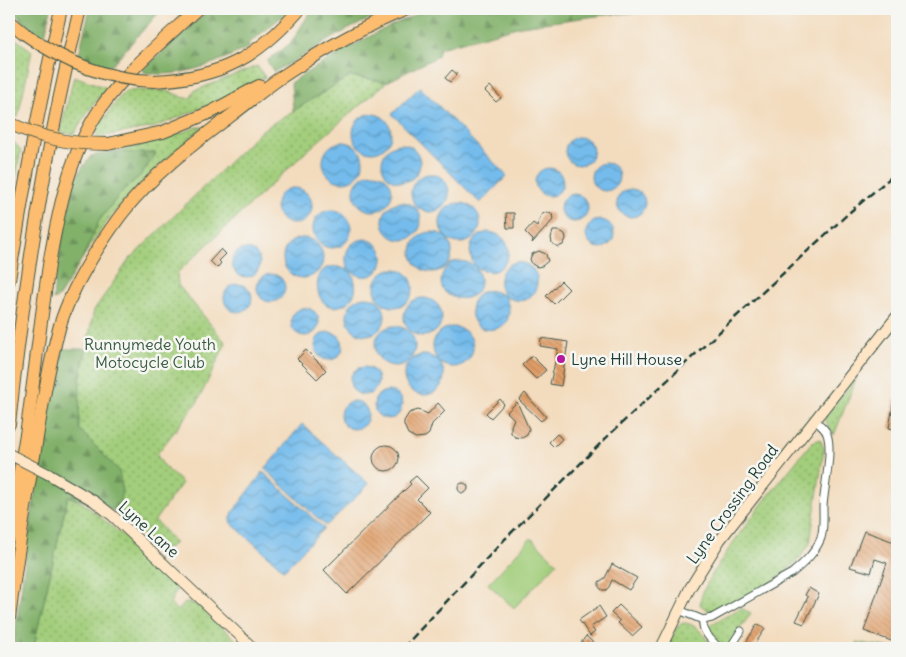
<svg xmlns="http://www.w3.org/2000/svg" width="906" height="657" font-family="Delius,sans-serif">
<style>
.green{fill:url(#green-dots);stroke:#618658}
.forest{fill:url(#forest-firs);stroke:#507750}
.pitch{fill:#a3ce7b;stroke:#618658}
.water{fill:url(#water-waves);stroke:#4a7c90}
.building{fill:url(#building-back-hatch)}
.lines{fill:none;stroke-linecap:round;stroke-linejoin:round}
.street-casing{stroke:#3f5549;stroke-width:9}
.secondary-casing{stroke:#3f5549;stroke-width:12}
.highway-casing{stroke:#3f5549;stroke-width:14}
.street{stroke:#fff;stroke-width:7}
.secondary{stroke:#fee5c5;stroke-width:10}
.highway{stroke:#fcbd6f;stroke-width:12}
.rail{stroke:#1f3d34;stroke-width:2.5;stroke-dasharray:8 4;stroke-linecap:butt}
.secondary-bridge-casing{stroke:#3f5549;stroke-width:12;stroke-linecap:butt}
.highway-bridge-casing{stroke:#3f5549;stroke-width:14;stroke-linecap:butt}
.secondary-bridge{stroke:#fee5c5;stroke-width:10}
.highway-bridge{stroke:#fcbd6f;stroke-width:12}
.poi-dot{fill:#b5179e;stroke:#f6f6f2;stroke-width:2}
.labels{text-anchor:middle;stroke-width:5;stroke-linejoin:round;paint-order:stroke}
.park-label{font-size:16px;fill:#395a42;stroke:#f6f6f2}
.poi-label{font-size:16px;fill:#1f3d34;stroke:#f6f6f2;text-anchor:start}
.street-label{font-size:16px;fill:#1f3d34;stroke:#f6f6f2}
</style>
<defs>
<pattern id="green-dots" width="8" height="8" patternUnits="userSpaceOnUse" patternTransform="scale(1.25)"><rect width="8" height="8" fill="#a3ce7b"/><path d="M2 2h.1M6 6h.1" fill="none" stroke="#84a866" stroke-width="1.8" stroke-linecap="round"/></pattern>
<pattern id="forest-firs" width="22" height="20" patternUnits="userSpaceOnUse" patternTransform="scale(1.25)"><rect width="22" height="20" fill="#82b16b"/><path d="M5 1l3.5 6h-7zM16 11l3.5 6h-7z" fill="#6a9159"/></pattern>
<pattern id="water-waves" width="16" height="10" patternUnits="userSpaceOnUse" patternTransform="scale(1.25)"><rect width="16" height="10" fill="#74bcec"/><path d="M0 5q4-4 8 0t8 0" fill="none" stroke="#5f9ac0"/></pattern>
<pattern id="building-back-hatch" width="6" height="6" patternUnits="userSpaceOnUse" patternTransform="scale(1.25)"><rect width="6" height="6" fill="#e29e67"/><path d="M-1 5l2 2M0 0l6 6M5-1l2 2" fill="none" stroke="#b78256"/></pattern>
</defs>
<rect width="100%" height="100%" fill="#f6f6f2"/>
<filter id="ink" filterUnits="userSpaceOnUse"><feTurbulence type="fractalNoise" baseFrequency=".02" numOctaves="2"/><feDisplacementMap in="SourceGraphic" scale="10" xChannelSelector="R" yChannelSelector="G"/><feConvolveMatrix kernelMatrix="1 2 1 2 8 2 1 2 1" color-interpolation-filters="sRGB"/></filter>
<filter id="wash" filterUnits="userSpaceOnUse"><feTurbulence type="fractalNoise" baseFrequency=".0096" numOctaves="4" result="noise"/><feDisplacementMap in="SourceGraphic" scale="20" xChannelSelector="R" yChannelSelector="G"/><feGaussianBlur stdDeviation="1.12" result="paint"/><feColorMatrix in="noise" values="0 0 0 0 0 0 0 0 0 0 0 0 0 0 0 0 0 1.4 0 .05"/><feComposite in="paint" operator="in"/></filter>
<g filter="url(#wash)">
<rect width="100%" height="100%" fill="#f3dcbe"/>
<!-- green -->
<g class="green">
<path d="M9 34 32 51 18 117 9 116Z"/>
<path d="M257 66 265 77 214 103 155 127 98 137 96 130 123 93 130 90 168 91 185 98H191L194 91Z"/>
<path d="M74 76 107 88 92 106 74 134 60 132Z"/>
<path d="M350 76 387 82 308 150 177 273 178 285 226 343 198 401 157 454C160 465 174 475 182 483L155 520 175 543 164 551 159 550 111 506 68 443 94 310 129 260 262 130Z"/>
<path d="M197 127H203C175 151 146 175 122 203 107 220 94 239 82 259L99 221 123 190 140 176 156 154 111 152C141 147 168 138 197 127Z"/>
<path d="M9 137 21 150 9 215Z"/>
<path d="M857 377 834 435 825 420V416Z"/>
<path d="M820 439 824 449 810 543C790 579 748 594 713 613L700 605C701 590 711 577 719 564 746 521 780 482 812 442Z"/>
<path d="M68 496 86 505 162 568 177 588 170 604 178 611 185 603 197 604 245 648H34L36 636Z"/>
<path d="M741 608 751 613 728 647C717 644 711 636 708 626Z"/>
<path d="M683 623C698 623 705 638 713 648H667L676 628Z"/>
<path d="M856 642 892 648H862Z"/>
</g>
<!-- forest -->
<g class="forest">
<path d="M9 9H51L44 39 28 26Z"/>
<path d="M90 9H162L109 68 78 57Z"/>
<path d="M210 9H291L247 45 250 47C221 60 194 74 161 74 155 74 149 74 142 71Z"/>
<path d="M312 9H389L345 31 274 72 267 61 291 43Z"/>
<path d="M429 9H692L604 15 521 26 440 48 438 56 387 82 350 76 293 111 291 82C336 55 380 28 429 9Z"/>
<path d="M111 152 156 153 140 176 123 190 99 221 82 259 59 297 53 300 56 269 75 178 91 156Z"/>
<path d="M61 349H86L80 376 79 429 119 471 122 490 118 512 68 496 36 636 34 648H13L33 505Z"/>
</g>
<!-- pitch -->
<path class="pitch" d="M531 538 557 563 514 608 488 584Z"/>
<!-- water -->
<g class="water">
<path d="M420 87 507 176 480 203 392 114Z"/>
<circle cx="372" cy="133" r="19"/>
<circle cx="579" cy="151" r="14"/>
<circle cx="343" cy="162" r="20"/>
<circle cx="401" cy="163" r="19"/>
<circle cx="605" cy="177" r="14"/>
<circle cx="549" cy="182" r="14"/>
<circle cx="373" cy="192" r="19"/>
<circle cx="430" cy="193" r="19"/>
<circle cx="294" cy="206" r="18"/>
<circle cx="631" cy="203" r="14"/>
<circle cx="574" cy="208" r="14"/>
<circle cx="402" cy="221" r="19"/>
<circle cx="460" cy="223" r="20"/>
<circle cx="332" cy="229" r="19"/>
<circle cx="600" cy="234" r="14"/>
<path d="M488 232C525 236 506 287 476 267 497 309 429 307 443 273 449 258 465 259 476 267 465 253 470 236 488 232Z"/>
<circle cx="432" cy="252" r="20"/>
<circle cx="303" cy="258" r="20"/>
<path d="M365 239C399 246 380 292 350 271 358 282 358 297 345 304 310 322 305 248 349 271 342 256 347 241 365 239Z"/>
<circle cx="246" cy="263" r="14"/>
<path d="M516 262C552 263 538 316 505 296 511 308 512 326 494 329 459 336 466 272 504 296 496 282 499 267 516 262Z"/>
<circle cx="394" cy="288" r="19"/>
<circle cx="271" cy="288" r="14"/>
<circle cx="238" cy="298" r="14"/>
<circle cx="366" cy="316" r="19"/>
<circle cx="423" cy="317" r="19"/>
<circle cx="305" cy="322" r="14"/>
<circle cx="395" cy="346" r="20"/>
<circle cx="453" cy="347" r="20"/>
<circle cx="329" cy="346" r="14"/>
<circle cx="424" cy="375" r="20"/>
<circle cx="364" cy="381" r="14"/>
<circle cx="388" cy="405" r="14"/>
<circle cx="354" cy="415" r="14"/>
<path d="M302 424 369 484 326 526 265 469Z"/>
<path d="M263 472 324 528 284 570 230 522 233 512Z"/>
</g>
<g id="blocks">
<!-- building -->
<g class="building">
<path d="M452 70 457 74 450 82 445 78Z"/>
<path d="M490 86 501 98 496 102 485 91Z"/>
<path d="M546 212 552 214 553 220 532 243 533 240 525 232 533 223 537 226 541 215Z"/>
<path d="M506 213H514V228H507Z"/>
<path d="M553 231H560L565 234 566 239 563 245 558 247 552 243 551 238Z"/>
<path d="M221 249 226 254 219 261 221 263 217 268 210 261Z"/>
<path d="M539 251 546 254 548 261 542 266 537 267 532 264 530 259 532 254Z"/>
<path d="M561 281 569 289 554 304 546 296Z"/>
<path d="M541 338 568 342 561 386 550 384 558 349 540 346Z"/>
<path d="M306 350 326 370 317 379 297 359Z"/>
<path d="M532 356 546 370 536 379 522 365Z"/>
<path d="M525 393 546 417 541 421 519 400Z"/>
<path d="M500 399 504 404 491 418 486 413Z"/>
<path d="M894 400 897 401V430L889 428Z"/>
<path d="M517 402 529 429 527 435 522 438 515 437 511 433V426L514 419 507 412Z"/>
<path d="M438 403 445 411 432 424 429 434 425 437 416 438 408 434 404 425V421L409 413 418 410 428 414Z"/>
<path d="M557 434 562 439 554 447 549 442Z"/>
<circle cx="386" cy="458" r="13"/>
<path d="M416 476 428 488 417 499 430 512 347 594 324 570 411 484 409 482Z"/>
<circle cx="463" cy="488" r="5"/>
<path d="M864 531 897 543V643L864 631 887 563 875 559 871 573 850 567Z"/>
<path d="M612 564 637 578 629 590 612 580 609 587 606 590H602L599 587V582L605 578Z"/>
<path d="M809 588 819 594 804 624 796 621 808 597 805 595Z"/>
<path d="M619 605 642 627 632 636 618 623 620 621 611 613Z"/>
<path d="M599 606 606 617 591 627 595 632 590 636 579 620Z"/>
<path d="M757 624 765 629 752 648H743Z"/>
<path d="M586 636 599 648H587L581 643Z"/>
</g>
</g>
</g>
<g filter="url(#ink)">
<use href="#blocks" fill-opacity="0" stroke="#3f5549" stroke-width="1"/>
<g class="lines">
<!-- street casing -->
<g class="street-casing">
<g id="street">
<path d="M679 610 703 620 712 618 792 573C804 563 815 553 821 538 824 528 823 518 823 507 824 488 833 451 827 434 825 428 819 424 814 420"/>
<path d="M703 620C701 631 712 641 719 648"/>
<path d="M730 648 741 631"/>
</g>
</g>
<!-- secondary casing -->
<g class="secondary-casing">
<g id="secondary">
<path d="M48 474 94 501 113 516 253 648"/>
<path d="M661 648 690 588 720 540 897 316"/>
</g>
</g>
<!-- highway casing -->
<g class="highway-casing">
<g id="highway">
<path d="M9 21 25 34"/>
<path d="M154 81C220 78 257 58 300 9"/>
<path d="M108 144 163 132 211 112 259 86"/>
<path d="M9 280C23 189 40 99 61 9"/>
<path d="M9 424C24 284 46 145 80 9"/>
<path d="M9 536C15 500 21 464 27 428 35 372 41 315 50 259 59 208 70 153 100 109 126 71 163 41 197 9"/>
<path d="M9 619C16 564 24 510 34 456 41 412 48 368 60 325 72 286 96 249 120 216 151 175 193 144 233 114 249 102 264 89 280 78 319 52 365 26 407 9"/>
</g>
</g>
<!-- street -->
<use href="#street" class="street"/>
<!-- secondary -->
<use href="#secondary" class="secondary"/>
<!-- highway -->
<use href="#highway" class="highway"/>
<!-- rail -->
<path class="rail" d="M403 648 505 539 608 436 703 347 850 212 897 172"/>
<!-- secondary-bridge casing -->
<g class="secondary-bridge-casing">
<path id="secondary-bridge" d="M9 454 48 474"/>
</g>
<!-- highway-bridge casing -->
<g class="highway-bridge-casing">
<g id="highway-bridge">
<path d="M25 34C64 62 106 80 154 81"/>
<path d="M9 123C43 139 70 144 108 144"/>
</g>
</g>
<!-- secondary-bridge -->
<use href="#secondary-bridge" class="secondary-bridge"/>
<!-- highway-bridge -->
<use href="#highway-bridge" class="highway-bridge"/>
</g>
</g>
<!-- markers -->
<circle class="poi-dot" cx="561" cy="359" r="5"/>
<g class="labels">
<!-- park labels -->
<g class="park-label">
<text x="150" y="350">Runnymede Youth<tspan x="150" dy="18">Motocycle Club</tspan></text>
</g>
<!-- poi labels -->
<g class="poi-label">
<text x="571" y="365">Lyne Hill House</text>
</g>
<!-- street labels -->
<g class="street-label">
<text transform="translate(732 504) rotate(-54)" y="6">Lyne Crossing Road</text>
<text transform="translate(149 529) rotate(42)" y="6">Lyne Lane</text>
</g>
</g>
<!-- margin -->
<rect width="906" height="657" fill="none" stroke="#f6f6f2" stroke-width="30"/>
</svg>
